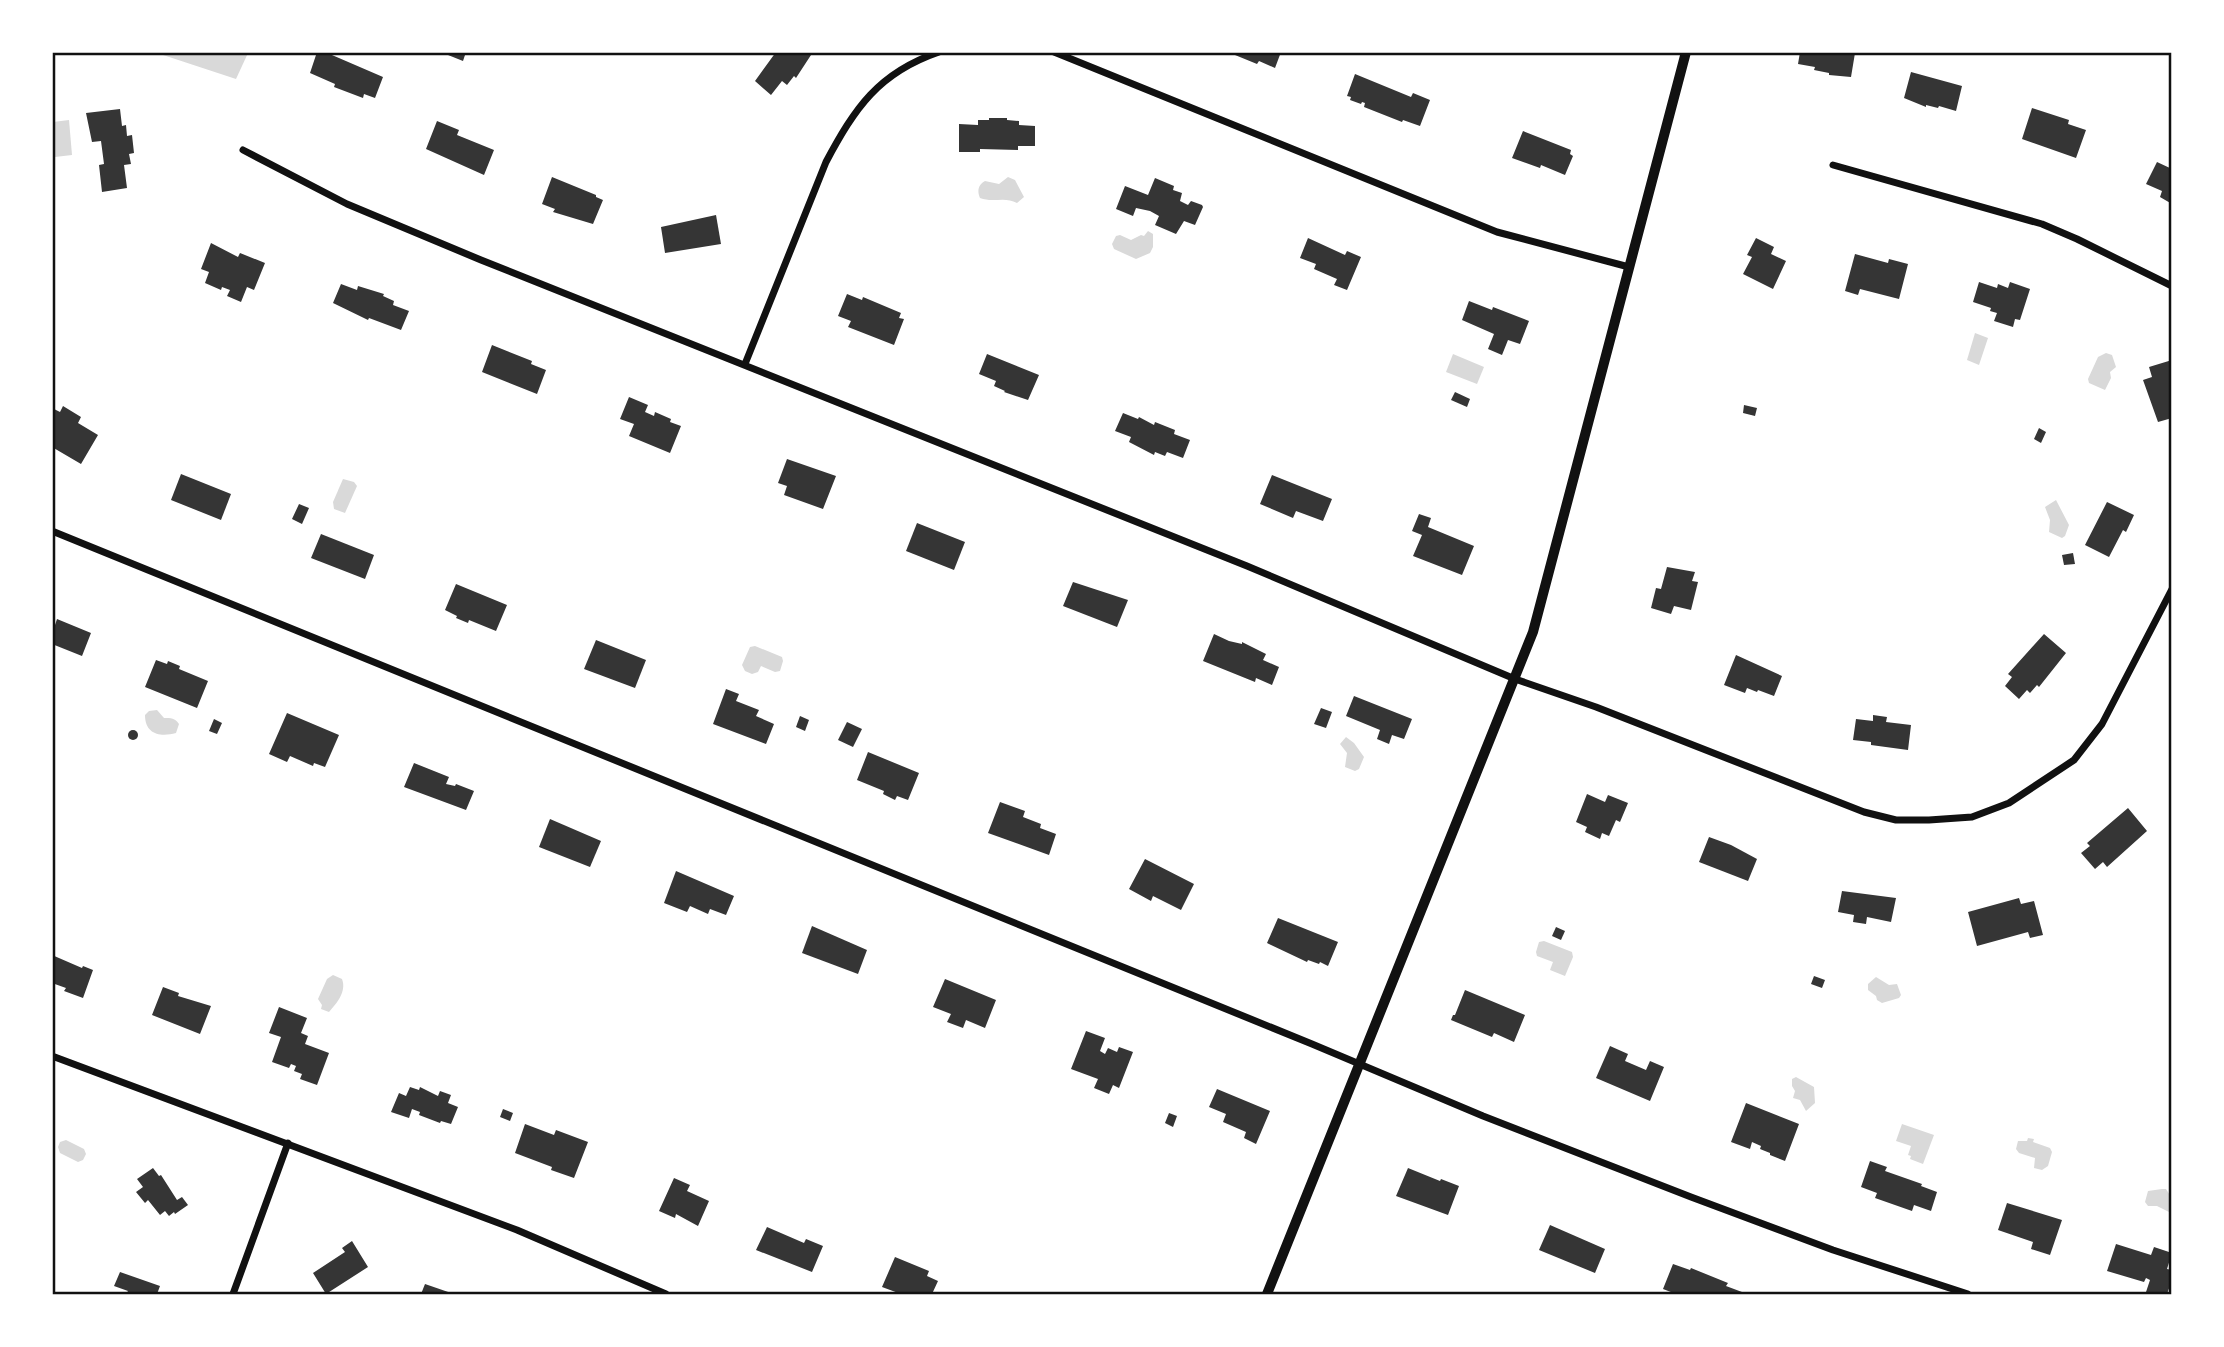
<svg xmlns="http://www.w3.org/2000/svg" width="2224" height="1347" font-family="'Source Serif 4',serif">
<style>
.water{fill:#d9d9d9}
.building{fill:#353535}
.lines{fill:none;stroke-linecap:round;stroke-linejoin:round}
.minor{stroke:#111;stroke-width:7}
.tertiary{stroke:#111;stroke-width:10}
.neatline{fill:none;stroke:#111;stroke-width:2.5}
</style>
<rect width="100%" height="100%" fill="#fff"/>
<!-- water -->
<g class="water">
<path d="M157 53H248L236 79Z"/>
<path d="M69 120 72 155 55 157 53 122Z"/>
<path d="M1008 177 1015 180 1024 197 1017 203C1005 196 993 203 980 198 977 191 978 185 985 181L999 184Z"/>
<path d="M1148 231 1153 234V247L1150 253 1136 259 1114 249 1112 244 1116 236 1120 235 1131 240 1141 235 1144 236Z"/>
<path d="M1975 333 1988 338 1979 365 1967 360Z"/>
<path d="M2106 353 2112 355 2116 367 2110 372 2111 378 2105 390 2089 383 2088 379 2098 357Z"/>
<path d="M1453 354 1484 367 1477 384 1446 372Z"/>
<path d="M343 479 354 482 357 486 345 513 334 509 333 502Z"/>
<path d="M2056 500 2069 525 2065 536 2062 538 2049 532 2050 520 2045 507Z"/>
<path d="M755 646 782 657 783 661 780 671 775 672 761 666 758 672 752 674 745 671 742 665 750 647Z"/>
<path d="M157 710 164 718C171 718 175 718 179 724L176 733C161 737 145 735 145 715L149 711Z"/>
<path d="M1346 737 1354 743 1364 757 1359 769 1355 771 1345 767 1347 753 1340 744Z"/>
<path d="M1544 941 1572 952 1573 957 1565 976 1550 970 1553 962 1537 956 1536 952 1539 942Z"/>
<path d="M333 975 342 979C347 992 336 1004 329 1012L321 1009 322 1005 318 999 327 979Z"/>
<path d="M1876 977 1889 985 1897 984 1901 995 1899 998 1882 1003 1877 1000 1876 996 1868 990V984Z"/>
<path d="M1796 1077 1814 1087 1815 1103 1806 1111 1800 1100 1793 1098 1795 1091 1792 1086V1079Z"/>
<path d="M1902 1124 1934 1135 1923 1164 1910 1159 1911 1156 1908 1155 1911 1146 1896 1141Z"/>
<path d="M2028 1138 2034 1139 2033 1142 2050 1148 2052 1152 2048 1166 2042 1170 2034 1168 2035 1158 2019 1153 2016 1149 2018 1141H2027Z"/>
<path d="M66 1140 84 1149 86 1154 83 1160 78 1162 60 1153 58 1147 60 1142Z"/>
<path d="M2162 1189H2166L2171 1197V1213L2157 1206H2148L2145 1202 2148 1191Z"/>
</g>
<!-- building -->
<g class="building">
<path d="M317 52H325L383 77 375 98 364 94 363 98 334 87 335 84 310 73Z"/>
<path d="M449 52H466L463 61 448 55Z"/>
<path d="M776 52H807L811 55 796 78 794 76 787 85 782 81 771 95 755 81Z"/>
<path d="M1237 52H1281L1275 68 1259 61 1257 64 1235 55Z"/>
<path d="M1800 52 1855 53 1851 77 1829 75V73L1814 70 1815 67 1798 64Z"/>
<path d="M1911 72 1962 86 1956 111 1939 106 1938 108 1926 105V107L1904 98Z"/>
<path d="M1355 74 1411 97 1413 93 1430 100 1420 126 1403 120 1402 122 1364 107 1365 103 1362 102 1361 104 1350 100 1351 97 1347 96Z"/>
<path d="M2032 108 2069 120 2068 124 2086 130 2076 158 2022 139Z"/>
<path d="M120 109 122 126 126 125 127 136 132 135 134 153 129 154 131 164 124 165 127 188 102 192 99 165 104 164 101 141 92 142 86 113Z"/>
<path d="M989 118H1007V120L1019 121V125L1035 126V146H1018V150L980 149V152H959V124L978 125V120H989Z"/>
<path d="M437 121 459 130 457 135 494 150 484 175 426 149Z"/>
<path d="M1523 131 1571 150 1570 154 1573 156 1565 175 1541 165 1540 168 1512 158Z"/>
<path d="M2157 162 2172 169V204L2160 197 2162 191 2146 184Z"/>
<path d="M552 177 596 195V197L603 200 593 224 553 212 555 209 542 204Z"/>
<path d="M1155 178 1174 186 1173 190 1182 193 1180 201 1188 205 1191 201 1202 205 1203 207 1195 225 1184 221 1176 234 1155 225 1159 216 1150 211 1136 208 1133 216 1116 209 1125 186 1148 195Z"/>
<path d="M716 215 721 244 665 253 661 227Z"/>
<path d="M1308 238 1345 255 1347 251 1361 257 1347 290 1334 285 1337 279 1314 269 1316 264 1300 258Z"/>
<path d="M1756 238 1774 247 1771 254 1786 261 1773 289 1743 274 1752 257 1747 255Z"/>
<path d="M211 243 238 257 240 253 265 263 254 290 247 287 241 302 227 296 230 290 222 287 221 290 205 283 209 272 201 269Z"/>
<path d="M1855 254 1888 263 1889 259 1908 264 1899 299 1860 289 1858 295 1845 291Z"/>
<path d="M1979 282 1997 288 1998 284 2008 288 2010 282 2030 289 2020 320 2015 319 2013 327 1994 321 1997 313 1990 311 1991 308 1973 302Z"/>
<path d="M341 284 357 290 358 286 384 294 383 296 394 301 393 305 409 311 401 330 369 318 368 320 333 303Z"/>
<path d="M847 294 862 300 863 297 901 313 899 318 904 319 894 345 848 327 851 321 838 316Z"/>
<path d="M1469 301 1492 310 1493 307 1529 321 1520 344 1508 340 1502 355 1488 349 1494 334 1462 320Z"/>
<path d="M492 345 532 361 531 364 546 370 537 394 482 372Z"/>
<path d="M987 354 1039 375 1028 400 1004 392 1005 391 994 386 996 381 979 374Z"/>
<path d="M2172 360V418L2158 422 2143 380 2152 377 2149 367Z"/>
<path d="M1455 392 1470 399 1467 407 1451 400Z"/>
<path d="M629 397 648 405 645 412 654 416 655 412 671 419 670 422 681 426 670 453 629 436 634 424 620 419Z"/>
<path d="M1744 405 1757 408 1755 416 1743 413Z"/>
<path d="M63 406 81 417 78 423 98 435 81 464 52 447V408L60 412Z"/>
<path d="M1123 413 1138 419 1139 417 1154 425 1155 422 1175 430 1174 434 1190 440 1183 458 1167 452 1165 456 1155 452 1154 455 1129 442 1131 437 1115 431Z"/>
<path d="M2039 428 2046 432 2041 443 2034 439Z"/>
<path d="M787 459 836 476 823 509 784 495 787 486 778 483Z"/>
<path d="M181 474 231 494 221 520 171 500Z"/>
<path d="M1272 475 1332 499 1323 521 1296 511 1293 518 1260 504Z"/>
<path d="M2107 502 2134 515 2126 532 2123 530 2109 557 2085 545Z"/>
<path d="M299 504 309 508 302 524 292 519Z"/>
<path d="M1419 514 1431 518 1428 527 1474 546 1462 575 1413 556 1422 535 1412 531Z"/>
<path d="M917 523 965 542 954 570 906 551Z"/>
<path d="M321 534 374 555 365 579 311 558Z"/>
<path d="M2073 553 2075 564 2064 565 2062 555Z"/>
<path d="M1667 567 1695 572 1692 581 1698 582 1691 610 1674 606 1671 614 1651 608 1656 588 1661 589Z"/>
<path d="M1073 582 1128 600 1117 627 1063 606Z"/>
<path d="M456 584 507 605 496 631 469 620 468 623 456 618 457 616 445 610Z"/>
<path d="M57 619 91 633 82 656 52 644V625H55Z"/>
<path d="M1214 634 1229 641 1242 644V642L1266 654 1263 660 1279 667 1272 685 1256 678 1255 682 1203 661Z"/>
<path d="M2044 634 2066 653 2039 687 2037 685 2030 693 2027 690 2019 699 2005 686 2012 677 2008 674Z"/>
<path d="M596 640 646 660 635 688 584 669Z"/>
<path d="M1736 655 1782 676 1774 696 1758 690 1757 692 1747 688 1745 693 1724 685Z"/>
<path d="M156 660 167 664 168 661 180 666 179 669 208 681 197 708 145 687Z"/>
<path d="M726 689 739 694 736 701 759 710 756 716 774 724 766 744 713 724Z"/>
<path d="M1354 696 1412 719 1404 739 1392 735 1389 744 1377 739 1380 730 1346 716Z"/>
<path d="M1321 708 1332 712 1326 728 1314 724Z"/>
<path d="M287 713 339 735 325 767 314 763 313 766 290 756 287 762 269 754Z"/>
<path d="M1873 715 1887 717 1886 722 1911 725 1908 750 1871 745V742L1853 740 1856 719 1873 721Z"/>
<path d="M800 716 809 720 805 731 796 727Z"/>
<path d="M214 719 222 723 217 734 209 731Z"/>
<path d="M847 722 862 729 853 747 838 740Z"/>
<circle cx="133" cy="735" r="5"/>
<path d="M868 752 919 773 908 800 897 796 895 800 883 794 884 791 857 780Z"/>
<path d="M414 763 449 777 446 784 455 786 456 784 474 791 466 810 404 787Z"/>
<path d="M1587 794 1605 802 1608 795 1628 803 1620 822 1616 820 1609 836 1602 833 1600 839 1585 832 1587 827 1576 822Z"/>
<path d="M1000 802 1025 811 1023 817 1041 824 1040 828 1056 834 1049 855 988 833Z"/>
<path d="M2128 808 2147 831 2107 867 2103 862 2095 869 2081 853 2090 846 2087 843Z"/>
<path d="M550 819 601 841 590 867 539 847Z"/>
<path d="M1709 837 1731 845 1757 859 1748 881 1699 862Z"/>
<path d="M1145 859 1194 884 1181 910 1153 896 1151 901 1129 889Z"/>
<path d="M676 871 734 896 726 915 710 909 708 914 690 906 687 912 664 903Z"/>
<path d="M1842 891 1896 898 1891 922 1867 917 1866 924 1853 922 1854 915 1838 912Z"/>
<path d="M2019 898 2021 904 2034 901 2043 935 2030 938 2028 932 1977 946 1968 912Z"/>
<path d="M1278 918 1338 942 1328 966 1320 962 1319 964 1308 960 1307 962 1267 943Z"/>
<path d="M812 926 867 950 858 974 802 953Z"/>
<path d="M1556 927 1565 931 1561 940 1552 936Z"/>
<path d="M52 955 82 968 83 966 93 970 83 998 64 991 66 988 52 983Z"/>
<path d="M1814 976 1825 980 1822 988 1811 984Z"/>
<path d="M945 979 996 1000 985 1028 966 1020 963 1028 947 1022 951 1014 933 1007Z"/>
<path d="M163 987 179 993 178 996 211 1006 200 1034 152 1015Z"/>
<path d="M1465 990 1525 1015 1514 1042 1494 1033 1492 1037 1451 1020 1453 1015H1455Z"/>
<path d="M279 1007 307 1018 301 1033 308 1036 305 1044 329 1053 317 1085 300 1079 302 1074 294 1071 296 1066 291 1064 289 1068 272 1062 281 1037 269 1033Z"/>
<path d="M1086 1031 1105 1038 1100 1051 1105 1054 1108 1048 1117 1052 1119 1047 1133 1052 1119 1088 1113 1085 1109 1094 1094 1088 1098 1079 1071 1069Z"/>
<path d="M1610 1046 1628 1054 1625 1061 1646 1070 1650 1061 1664 1067 1650 1101 1596 1078Z"/>
<path d="M410 1087 419 1090 420 1087 438 1096 440 1091 451 1095 448 1103 458 1107 451 1124 441 1121 440 1123 419 1115 420 1112 412 1109 409 1118 391 1112 399 1093 406 1096Z"/>
<path d="M1217 1089 1270 1111 1256 1144 1244 1138 1246 1132 1223 1122 1226 1114 1209 1107Z"/>
<path d="M1746 1103 1799 1124 1785 1161 1770 1155V1153L1760 1149 1761 1146 1752 1142 1750 1149 1731 1142Z"/>
<path d="M503 1109 513 1113 510 1121 500 1117Z"/>
<path d="M1169 1113 1177 1116 1173 1127 1165 1123Z"/>
<path d="M525 1124 554 1135 556 1130 588 1142 574 1178 551 1170 552 1167 515 1153Z"/>
<path d="M1870 1161 1887 1167 1885 1171 1922 1184 1921 1186 1937 1192 1931 1211 1914 1205 1912 1211 1875 1198 1877 1193 1861 1187Z"/>
<path d="M153 1168 159 1176 161 1175 177 1200 182 1197 188 1205 175 1214 174 1212 169 1216 165 1211 160 1215 148 1200 145 1203 136 1192 143 1187 137 1179Z"/>
<path d="M1408 1168 1440 1181 1441 1179 1459 1186 1448 1215 1396 1196Z"/>
<path d="M674 1178 690 1185 687 1191 709 1201 698 1226 676 1214 675 1218 659 1211Z"/>
<path d="M2007 1203 2062 1220 2050 1255 2031 1249 2033 1242 1998 1230Z"/>
<path d="M1550 1225 1605 1249 1595 1273 1539 1250Z"/>
<path d="M767 1227 804 1243 806 1239 823 1246 812 1272 756 1250Z"/>
<path d="M352 1241 368 1267 326 1294 313 1273 345 1252 342 1248Z"/>
<path d="M2116 1244 2151 1255 2154 1247 2172 1253 2167 1269 2172 1270V1280L2167 1294 2146 1292 2150 1280 2146 1278 2144 1282 2107 1271Z"/>
<path d="M895 1257 929 1271 927 1276 938 1281 932 1294H901L882 1287Z"/>
<path d="M1673 1264 1690 1270 1691 1268 1728 1283 1726 1286 1742 1292 1741 1294H1676L1663 1289Z"/>
<path d="M120 1272 160 1286 157 1294H126L128 1291 114 1286Z"/>
<path d="M425 1284 454 1294H421Z"/>
</g>
<g class="lines">
<!-- minor -->
<g class="minor">
<path d="M1054 52 1497 232 1629 267"/>
<path d="M243 150 347 204 481 260 1247 566 1515 679 1596 707 1864 812 1896 820H1929L1972 817 2009 803 2074 760 2102 724 2172 589"/>
<path d="M1833 165 2042 224 2077 239 2172 286"/>
<path d="M745 364 826 162C855 108 878 73 939 52"/>
<path d="M52 531 1312 1044 1483 1116 1691 1197 1833 1250 1968 1294"/>
<path d="M52 1056 517 1230 666 1294"/>
<path d="M233 1294 288 1143"/>
</g>
<!-- tertiary -->
<path class="tertiary" d="M1267 1294 1533 632 1686 52"/>
</g>
<!-- border -->
<rect width="2224" height="1347" fill="none" stroke="#ffffff" stroke-width="108"/>
<rect x="54" y="54" width="2116" height="1239" class="neatline"/>
</svg>
